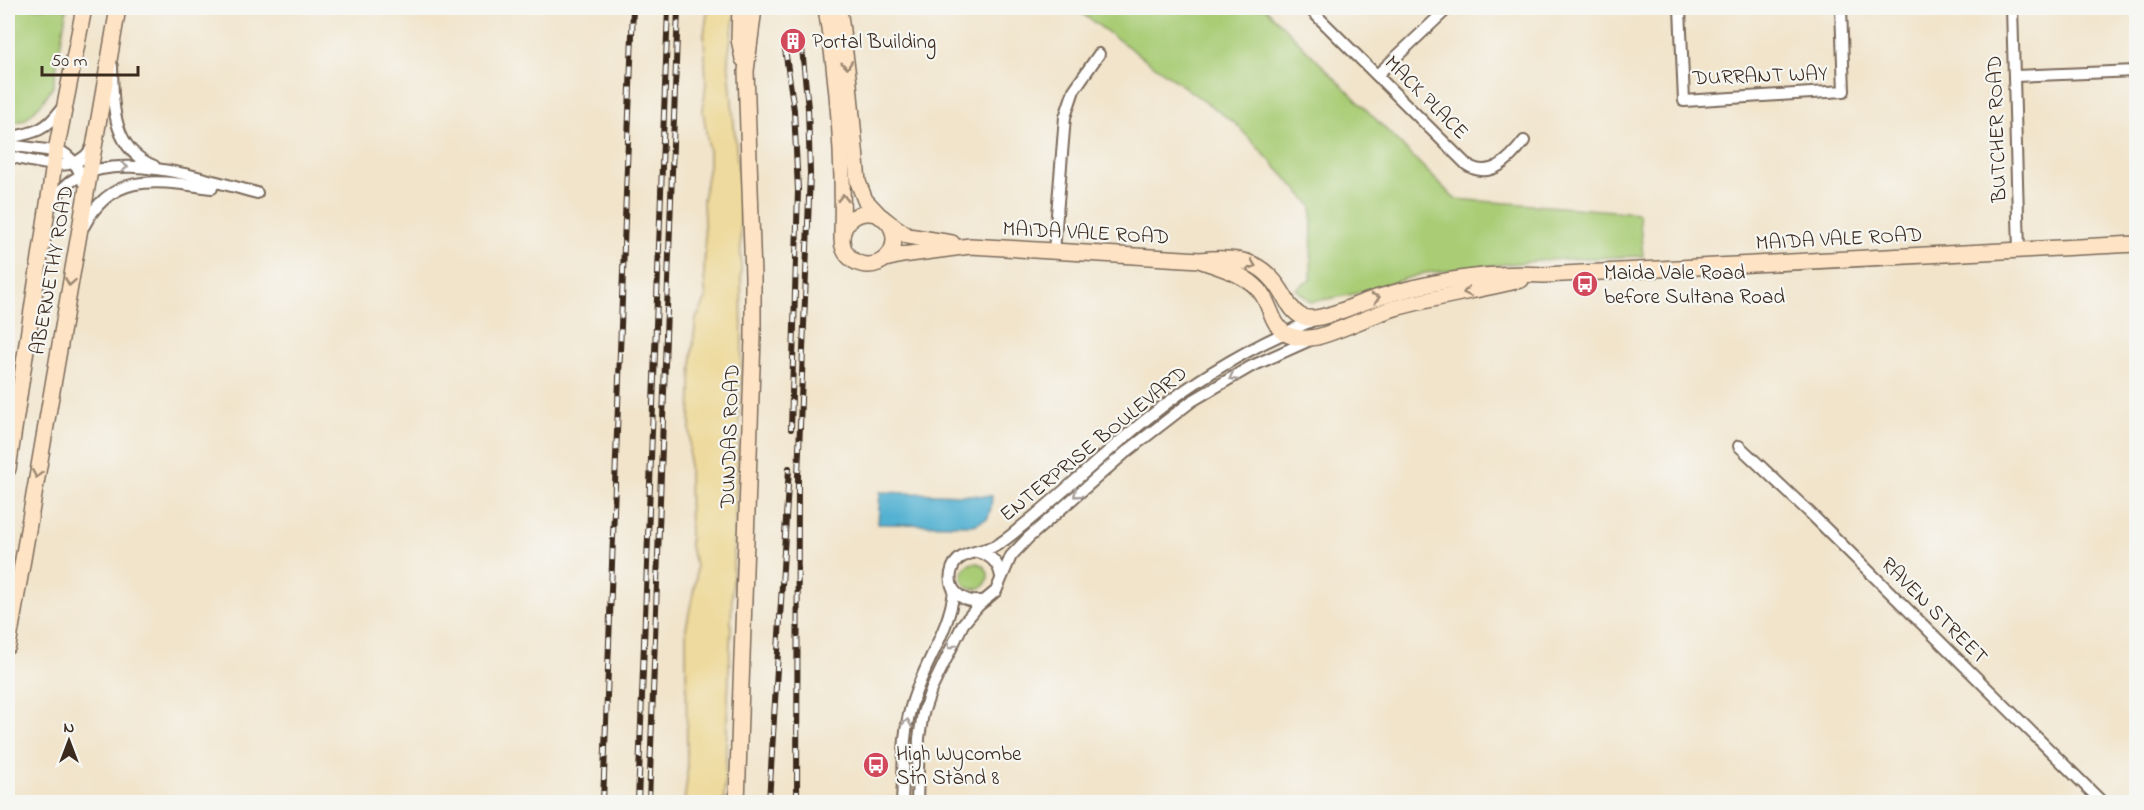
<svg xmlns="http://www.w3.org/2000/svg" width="2144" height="810" font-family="'Indie Flower',sans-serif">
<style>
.green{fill:#a9cc75;stroke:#727b4a;stroke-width:1.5}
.sand{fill:#eeda9e;stroke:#94825e;stroke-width:1.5}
.water{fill:#53b1d1;stroke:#476e78;stroke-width:1.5}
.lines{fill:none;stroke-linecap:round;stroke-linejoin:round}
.street-casing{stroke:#7b6b5b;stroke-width:14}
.secondary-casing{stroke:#7b6b5b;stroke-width:18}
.street{stroke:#fff;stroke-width:10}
.secondary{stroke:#fee4c5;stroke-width:15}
.rail-casing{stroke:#3b2a1e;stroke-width:6}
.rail{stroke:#f6f6f2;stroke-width:4;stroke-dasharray:11;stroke-linecap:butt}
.oneway{stroke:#9c8772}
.oneway2{stroke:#a79f9a}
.labels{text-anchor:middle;stroke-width:4.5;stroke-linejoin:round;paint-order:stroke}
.poi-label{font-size:21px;fill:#3b2a1e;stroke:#f6f6f2;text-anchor:start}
.street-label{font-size:21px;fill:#3b2a1e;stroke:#f6f6f2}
</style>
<rect width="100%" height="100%" fill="#f6f6f2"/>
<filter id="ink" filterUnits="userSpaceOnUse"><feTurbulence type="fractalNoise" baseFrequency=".0167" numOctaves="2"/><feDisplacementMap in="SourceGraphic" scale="12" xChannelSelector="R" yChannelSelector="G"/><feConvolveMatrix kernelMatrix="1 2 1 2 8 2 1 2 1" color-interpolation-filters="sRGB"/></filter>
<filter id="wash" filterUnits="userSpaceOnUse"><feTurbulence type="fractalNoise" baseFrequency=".008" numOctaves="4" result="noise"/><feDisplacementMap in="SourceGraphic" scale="24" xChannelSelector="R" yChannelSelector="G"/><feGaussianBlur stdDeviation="1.35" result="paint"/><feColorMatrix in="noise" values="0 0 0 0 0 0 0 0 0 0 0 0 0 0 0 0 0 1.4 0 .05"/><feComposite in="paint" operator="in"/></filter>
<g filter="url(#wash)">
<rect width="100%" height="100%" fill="#f1e4cb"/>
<!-- green -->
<g class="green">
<path d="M8 8H67L53 87 41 104 25 120 8 124Z"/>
<path d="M1074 8H1265L1455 199 1639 213 1643 256 1546 260 1425 273 1354 294 1311 302 1296 289 1311 279 1312 206 1236 124Z"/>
<circle cx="975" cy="576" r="13"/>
</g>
<!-- sand -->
<path class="sand" d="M708 8H738L735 13 728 58 740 190 742 343 724 802H684L687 780 686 628 696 579V566L690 547 689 464 692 353 696 319 706 299 704 275 705 246 703 200 709 165V152L703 111 706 83 704 35Z"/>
<!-- water -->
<path class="water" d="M880 492 992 496 991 507 988 518 974 525 878 524Z"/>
</g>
<g filter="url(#ink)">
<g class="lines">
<!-- street casing -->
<g class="street-casing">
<g id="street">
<path d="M1309 8 1467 165C1491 180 1510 159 1524 141"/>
<path d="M1680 8 1684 101 1844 91 1841 8"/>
<path d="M2012 8 2019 250"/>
<path d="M112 66C113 106 112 149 154 166"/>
<path d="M1377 75 1448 8"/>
<path d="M2015 76 2136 71"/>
<path d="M8 138C34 133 46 131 62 108"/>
<path d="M8 145 62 152C73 159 80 169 83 182"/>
<path d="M8 156C34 161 77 177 92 147"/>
<path d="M51 206C83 135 202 179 257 193"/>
<path d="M84 226C113 170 159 181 212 188"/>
<path d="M1054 251 1065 117 1074 90 1099 54"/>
<path d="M1739 446 1808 511 2102 802"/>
<path d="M977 552C991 555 999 563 1001 577"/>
<path d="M986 600C968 605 947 594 951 573 955 551 979 553 995 546 1005 541 1013 534 1021 527 1066 491 1107 450 1153 414 1202 375 1256 344 1314 320"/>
<path d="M902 802C904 771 902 737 911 707 922 666 949 633 954 591"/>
<path d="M917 802 919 738 923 713 931 690 963 624 978 606 996 591 1011 556 1028 538 1126 452 1192 401 1250 367 1310 340"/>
</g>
</g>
<!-- secondary casing -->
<g class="secondary-casing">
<g id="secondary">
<path d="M740 8 739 39 743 59"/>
<path d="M826 8C838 83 844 159 842 235"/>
<path d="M839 8 849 84 858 182 865 200 881 217"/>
<circle cx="868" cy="239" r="26"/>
<path d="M888 222 908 236 952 243"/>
<path d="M885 259 902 255 970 246 1200 260C1244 255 1267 262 1288 303"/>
<path d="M1202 261C1221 268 1245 274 1259 290 1270 302 1271 324 1285 333 1295 339 1306 339 1317 337 1343 330 1368 316 1395 308 1436 297 1479 290 1521 280"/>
<path d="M1291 307C1297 315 1303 319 1314 318 1335 316 1355 304 1376 298 1431 281 1487 271 1544 275L2136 244"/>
<path d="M8 469 56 151 84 8"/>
<path d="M8 646 118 8"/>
<path d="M737 802 753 338V277L746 71 754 8"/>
</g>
</g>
<!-- street -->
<use href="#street" class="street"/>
<!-- secondary -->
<use href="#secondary" class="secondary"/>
<!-- rail casing -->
<g class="rail-casing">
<g id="rail">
<path d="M785 49 794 110 798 190 791 429"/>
<path d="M603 802 633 8"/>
<path d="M638 802 668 8"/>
<path d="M649 802 678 8"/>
<path d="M769 802 789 468"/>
<path d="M797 802 798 476 810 173 808 108 802 48"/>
</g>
</g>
<!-- rail -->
<use href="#rail" class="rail"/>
</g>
<!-- one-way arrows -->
<defs><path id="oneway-chevron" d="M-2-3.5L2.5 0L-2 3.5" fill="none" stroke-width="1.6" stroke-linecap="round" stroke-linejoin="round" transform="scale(1.5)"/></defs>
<g class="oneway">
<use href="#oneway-chevron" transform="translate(847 65) rotate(83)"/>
<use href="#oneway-chevron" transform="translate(843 198) rotate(-89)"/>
<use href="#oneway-chevron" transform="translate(1252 265) rotate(22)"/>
<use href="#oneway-chevron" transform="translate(70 282) rotate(100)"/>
<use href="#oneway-chevron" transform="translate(1467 292) rotate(168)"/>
<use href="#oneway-chevron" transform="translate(1376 298) rotate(-17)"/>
<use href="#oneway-chevron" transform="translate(37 474) rotate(100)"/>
</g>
<g class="oneway2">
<use href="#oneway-chevron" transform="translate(124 167) rotate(-1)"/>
<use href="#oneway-chevron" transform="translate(1233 377) rotate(150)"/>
<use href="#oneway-chevron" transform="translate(1077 494) rotate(139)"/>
<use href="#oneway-chevron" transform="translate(951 645) rotate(117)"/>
<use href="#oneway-chevron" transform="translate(907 723) rotate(-80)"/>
</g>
</g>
<!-- icons -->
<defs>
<g id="building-disc" transform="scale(1.35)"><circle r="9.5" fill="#d1495b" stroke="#f6f6f2"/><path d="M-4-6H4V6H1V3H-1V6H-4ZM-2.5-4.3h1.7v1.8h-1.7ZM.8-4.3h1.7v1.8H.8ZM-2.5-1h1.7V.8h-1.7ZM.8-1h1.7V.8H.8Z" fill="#fff"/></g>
<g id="bus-disc" transform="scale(1.35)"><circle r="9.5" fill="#d1495b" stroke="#f6f6f2"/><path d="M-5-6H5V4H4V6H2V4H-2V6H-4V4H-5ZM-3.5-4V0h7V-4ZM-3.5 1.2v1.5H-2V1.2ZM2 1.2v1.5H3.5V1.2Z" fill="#fff"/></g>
</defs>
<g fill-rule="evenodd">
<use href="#building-disc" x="793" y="41"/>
<use href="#bus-disc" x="1585" y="284"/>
<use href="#bus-disc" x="876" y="765"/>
</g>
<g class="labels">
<!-- poi labels -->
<g class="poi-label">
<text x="812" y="48">Portal Building</text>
<text x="1604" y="279">Maida Vale Road<tspan x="1604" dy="24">before Sultana Road</tspan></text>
<text x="896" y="760">High Wycombe<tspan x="896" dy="24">Stn Stand 8</tspan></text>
</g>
<!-- street labels -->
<g class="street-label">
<text transform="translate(1760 75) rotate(-2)" y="7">DURRANT WAY</text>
<text transform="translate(1427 97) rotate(45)" y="7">MACK PLACE</text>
<text transform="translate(1996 129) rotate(-92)" y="7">BUTCHER ROAD</text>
<text transform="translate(1086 232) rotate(3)" y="7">MAIDA VALE ROAD</text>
<text transform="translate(1839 238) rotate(-3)" y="7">MAIDA VALE ROAD</text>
<text transform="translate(51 270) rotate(-80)" y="7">ABERNETHY ROAD</text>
<text transform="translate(729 436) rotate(-88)" y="7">DUNDAS ROAD</text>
<text transform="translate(1093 443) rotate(-39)" y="7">ENTERPRISE BOULEVARD</text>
<text transform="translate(1935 610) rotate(45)" y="7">RAVEN STREET</text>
</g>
</g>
<!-- margin -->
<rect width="2144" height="810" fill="none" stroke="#f6f6f2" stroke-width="30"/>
<!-- north arrow -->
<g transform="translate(69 741)" stroke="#f6f6f2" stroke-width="4.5" paint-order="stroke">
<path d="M0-4.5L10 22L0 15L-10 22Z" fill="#3b2a1e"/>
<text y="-9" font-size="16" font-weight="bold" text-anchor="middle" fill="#3b2a1e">N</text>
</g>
<!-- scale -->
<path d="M42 66v9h96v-9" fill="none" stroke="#3b2a1e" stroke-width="3"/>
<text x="51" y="66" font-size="18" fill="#3b2a1e" stroke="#f6f6f2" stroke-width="4.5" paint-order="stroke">50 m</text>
</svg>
